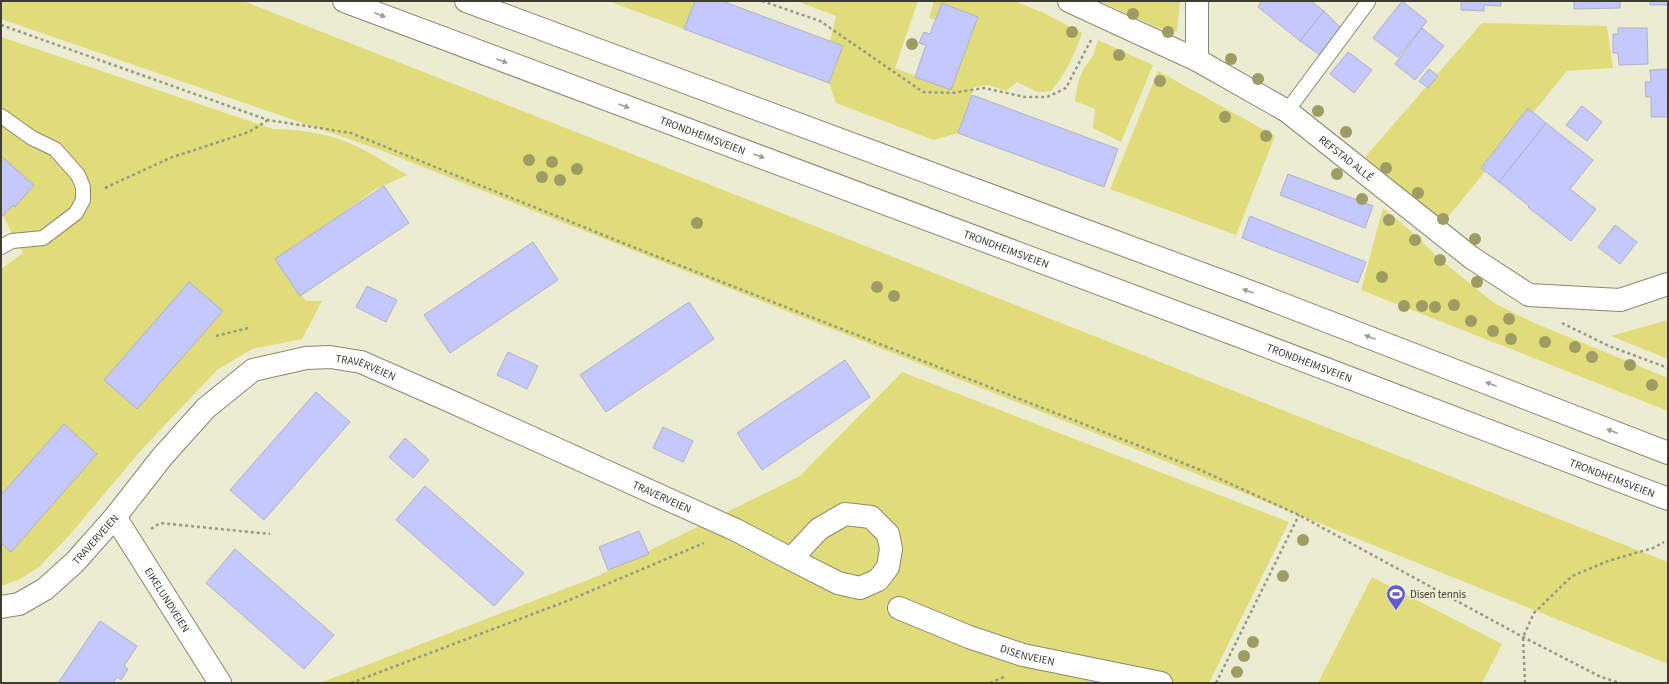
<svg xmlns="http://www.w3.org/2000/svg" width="1669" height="684" font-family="'Source Sans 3',sans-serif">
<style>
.green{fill:#e0dc79}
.building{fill:#c4c8ff;stroke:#aeb0c8}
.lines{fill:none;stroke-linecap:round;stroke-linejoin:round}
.lane-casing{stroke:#898870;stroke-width:16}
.street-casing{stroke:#898870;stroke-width:24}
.highway-casing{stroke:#898870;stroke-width:24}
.path{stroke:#989885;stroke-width:2.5;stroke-dasharray:3 3;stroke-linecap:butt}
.lane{stroke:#fff;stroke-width:14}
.street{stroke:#fff;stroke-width:22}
.highway{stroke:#fff;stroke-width:22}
.tree{fill:#9e9c63}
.oneway{fill:#9e9e98}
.labels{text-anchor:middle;stroke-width:3.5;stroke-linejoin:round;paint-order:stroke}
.street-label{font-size:11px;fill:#3d3d32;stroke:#ececd2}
.poi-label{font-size:11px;fill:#3d3d32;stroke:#ececd2;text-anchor:start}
</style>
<rect width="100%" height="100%" fill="#ececd2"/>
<!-- green -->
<g class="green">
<path d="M1 1H243L1668 562V664L1125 445 375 148 1 19Z"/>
<path d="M608 1H695L684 29Z"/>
<path d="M797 1H918L895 68 951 90 978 17 942 3 935 20 929 18 934 1H1014L1044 13 1082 33C1076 52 1064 77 1051 91L1038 92 1017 82 1006 91 988 85 974 87 958 133 934 140 836 103 829 83 843 46 830 41 836 16Z"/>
<path d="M1099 1H1180L1177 32 1158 28Z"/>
<path d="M1482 23 1607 26 1613 68 1567 71 1444 222 1365 157Z"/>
<path d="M1 37 273 129C301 129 332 134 358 147 375 155 391 166 407 175L376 189 278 260 306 301H322L302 339 252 349 217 370 143 448 67 538 39 567 20 579 1 586V269L23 253 3 216 13 205 1 156Z"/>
<path d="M1098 40 1153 65 1121 142 1093 128 1095 109 1075 101 1078 82 1084 68 1093 56Z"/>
<path d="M1158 71 1275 136 1236 235 1110 189Z"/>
<path d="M1383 208 1419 238 1436 256 1494 303 1532 322 1668 378V411L1361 290Z"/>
<path d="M1668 320V359L1611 336Z"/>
<path d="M902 372 1289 522 1209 683H320L598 576 800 476Z"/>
<path d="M1372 577 1502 644 1482 683H1318Z"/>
</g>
<!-- building -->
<g class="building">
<path d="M695 1H722L843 46 829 83 684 29Z"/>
<path d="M1262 1H1313L1312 2 1324 11 1300 41 1258 7Z"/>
<path d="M1402 1 1427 21 1398 57 1373 38Z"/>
<path d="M1461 1H1501V6L1484 5V11L1461 10Z"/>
<path d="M1574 1H1620V8L1574 9Z"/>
<rect x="1650" y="1" width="18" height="4"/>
<path d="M942 3 978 17 951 90 915 77 926 45 919 43 924 32 930 34Z"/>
<path d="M1324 11 1342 29 1320 55 1300 41Z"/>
<path d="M1422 28 1444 46 1415 80 1395 64Z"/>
<path d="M1618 28H1647L1648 64 1619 65 1618 53H1613V34H1618Z"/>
<path d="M1348 52 1372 70 1354 93 1330 74Z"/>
<path d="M1429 69 1438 76 1428 88 1419 81Z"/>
<path d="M1668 69V117H1651V97H1646L1645 82H1651L1650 70Z"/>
<path d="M972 95 1118 149 1104 187 958 133Z"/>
<path d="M1582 106 1602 122 1587 141 1566 125Z"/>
<path d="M1528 108 1546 123 1499 182 1481 168Z"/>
<path d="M1546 123 1593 160 1570 189 1596 209 1571 241 1528 207 1529 206 1499 182Z"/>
<path d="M1 156 34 185 15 207 13 205 3 216 1 215Z"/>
<path d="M1288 174 1373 206 1365 228 1280 195Z"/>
<path d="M384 186 409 223 300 296 275 259Z"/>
<path d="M1250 216 1366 262 1358 283 1242 238Z"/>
<path d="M1615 225 1637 242 1620 264 1598 247Z"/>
<path d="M533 242 558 280 450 353 424 315Z"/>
<path d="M189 282 223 311 137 409 104 380Z"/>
<path d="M367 286 397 300 386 322 356 307Z"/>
<path d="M689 302 714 339 606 412 580 375Z"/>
<path d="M508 352 538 366 527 389 497 375Z"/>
<path d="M845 360 870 397 762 470 737 433Z"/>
<path d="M316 392 350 422 264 520 230 490Z"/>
<path d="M64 424 97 454 11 552 1 543V495Z"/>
<path d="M663 427 693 441 683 462 653 448Z"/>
<path d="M405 438 429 460 413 478 389 457Z"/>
<path d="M425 486 524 573 494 606 396 520Z"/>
<path d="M639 531 649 554 608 570 599 547Z"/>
<path d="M235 549 334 635 304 669 206 583Z"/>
<path d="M100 621 137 646 124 666 128 669 121 680 117 677 113 683H58Z"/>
</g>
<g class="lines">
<!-- lane casing -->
<g class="lane-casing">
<g id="lane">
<path d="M1287 111 1368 2"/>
<path d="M1 116 32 138 55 149 78 175 83 187V200L76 213 43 238 12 241 1 247"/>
</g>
</g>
<!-- street casing -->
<g class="street-casing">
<g id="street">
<path id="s1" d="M1069 1 1197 60 1287 111 1472 258 1529 295 1620 300 1668 284"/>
<path d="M1197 1V60"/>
<path id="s2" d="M115 517 220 683"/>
<path id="s3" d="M1 607 19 604 45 589 75 562 115 517 162 457 206 408 253 370 306 358 330 357 361 362 450 401 736 530 791 559 838 583 860 588 878 580 888 567 891 549 888 534 871 517 845 514 819 529 791 559"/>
<path id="s4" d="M899 608 969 637 1023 655 1161 683"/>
</g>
</g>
<!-- highway casing -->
<g class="highway-casing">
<g id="highway">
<path id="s5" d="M344 1 1242 337 1668 499"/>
<path d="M466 1 1259 295 1668 453"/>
</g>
</g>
<!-- path -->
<g class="path">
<path d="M762 1 820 21 923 92 952 93 984 88 1025 97H1047L1066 88 1092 38"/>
<path d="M1 25 268 120 351 133 638 249 1198 469 1299 515 1523 637 1601 677 1620 683"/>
<path d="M105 188 170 158 249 132 268 120"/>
<path d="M1562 323 1609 346 1668 368"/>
<path d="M216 336 248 328"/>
<path d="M151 529 160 523 270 534"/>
<path d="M351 683 567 601 704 543"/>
<path d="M990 683 1006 676"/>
<path d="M1216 683 1299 515"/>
<path d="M1525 683 1523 637 1534 613 1572 576 1608 561 1653 548 1664 542"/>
</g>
<!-- lane -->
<use href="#lane" class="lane"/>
<!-- street -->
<use href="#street" class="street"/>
<!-- highway -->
<use href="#highway" class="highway"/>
</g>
<!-- trees -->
<g class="tree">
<circle cx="1133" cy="14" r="6"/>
<circle cx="1072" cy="32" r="6"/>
<circle cx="1168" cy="32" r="6"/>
<circle cx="912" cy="44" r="6"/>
<circle cx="1119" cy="55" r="6"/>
<circle cx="1231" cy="59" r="6"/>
<circle cx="1258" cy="79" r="6"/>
<circle cx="1160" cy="81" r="6"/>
<circle cx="1318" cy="111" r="6"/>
<circle cx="1225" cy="117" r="6"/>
<circle cx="1346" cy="132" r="6"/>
<circle cx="1266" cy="136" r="6"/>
<circle cx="529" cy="160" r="6"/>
<circle cx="552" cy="162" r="6"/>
<circle cx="1386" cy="168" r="6"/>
<circle cx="577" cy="169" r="6"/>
<circle cx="1337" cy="174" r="6"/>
<circle cx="542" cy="177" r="6"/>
<circle cx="560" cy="180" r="6"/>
<circle cx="1418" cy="193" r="6"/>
<circle cx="1362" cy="199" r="6"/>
<circle cx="1443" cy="219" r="6"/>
<circle cx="1389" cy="220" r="6"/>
<circle cx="697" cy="223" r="6"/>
<circle cx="1475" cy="239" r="6"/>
<circle cx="1415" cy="240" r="6"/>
<circle cx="1440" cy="260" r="6"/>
<circle cx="1382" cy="277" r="6"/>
<circle cx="1477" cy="282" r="6"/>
<circle cx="877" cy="287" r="6"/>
<circle cx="894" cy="296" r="6"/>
<circle cx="1454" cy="305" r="6"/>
<circle cx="1404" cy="306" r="6"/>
<circle cx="1422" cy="306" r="6"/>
<circle cx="1435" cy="307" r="6"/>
<circle cx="1509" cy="319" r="6"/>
<circle cx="1471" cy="321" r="6"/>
<circle cx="1493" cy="331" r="6"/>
<circle cx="1511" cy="339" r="6"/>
<circle cx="1545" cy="342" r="6"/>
<circle cx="1575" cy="347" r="6"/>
<circle cx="1592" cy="357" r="6"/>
<circle cx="1630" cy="365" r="6"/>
<circle cx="1652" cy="385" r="6"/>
<circle cx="1303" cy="540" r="6"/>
<circle cx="1283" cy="576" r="6"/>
<circle cx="1253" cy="642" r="6"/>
<circle cx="1244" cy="656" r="6"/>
<circle cx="1237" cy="672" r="6"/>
</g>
<!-- one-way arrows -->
<defs><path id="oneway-solid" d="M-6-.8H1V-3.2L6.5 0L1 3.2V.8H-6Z"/></defs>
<g class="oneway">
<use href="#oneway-solid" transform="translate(380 15) rotate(21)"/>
<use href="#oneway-solid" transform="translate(502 61) rotate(20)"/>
<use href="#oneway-solid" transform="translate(624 106) rotate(20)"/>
<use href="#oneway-solid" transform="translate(759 156) rotate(20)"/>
<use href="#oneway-solid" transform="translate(1248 291) rotate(-160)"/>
<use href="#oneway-solid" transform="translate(1370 337) rotate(-159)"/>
<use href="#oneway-solid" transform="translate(1491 384) rotate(-159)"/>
<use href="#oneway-solid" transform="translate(1612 431) rotate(-159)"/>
</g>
<!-- icons -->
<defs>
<g id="stadium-pin" transform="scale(1)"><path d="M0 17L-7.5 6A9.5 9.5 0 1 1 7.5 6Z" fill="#625ad3" stroke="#ececd2"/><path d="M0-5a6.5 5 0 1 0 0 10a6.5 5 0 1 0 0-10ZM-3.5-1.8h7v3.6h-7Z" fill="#fff"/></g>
</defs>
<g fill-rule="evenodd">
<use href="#stadium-pin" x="1396" y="594"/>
</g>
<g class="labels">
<!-- street labels -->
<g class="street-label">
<text dy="4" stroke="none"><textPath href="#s5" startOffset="383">TRONDHEIMSVEIEN</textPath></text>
<text dy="4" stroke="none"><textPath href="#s1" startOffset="320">REFSTAD ALLÉ</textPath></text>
<text dy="4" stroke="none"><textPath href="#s5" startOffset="707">TRONDHEIMSVEIEN</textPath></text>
<text dy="4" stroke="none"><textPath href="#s5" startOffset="1031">TRONDHEIMSVEIEN</textPath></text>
<text dy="4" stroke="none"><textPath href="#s3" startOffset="467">TRAVERVEIEN</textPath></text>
<text dy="4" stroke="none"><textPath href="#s5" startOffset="1355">TRONDHEIMSVEIEN</textPath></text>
<text dy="4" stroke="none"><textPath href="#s3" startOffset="791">TRAVERVEIEN</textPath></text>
<text dy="4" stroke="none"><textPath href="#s3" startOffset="119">TRAVERVEIEN</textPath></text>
<text dy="4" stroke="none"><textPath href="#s2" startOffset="98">EIKELUNDVEIEN</textPath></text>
<text dy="4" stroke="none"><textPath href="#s4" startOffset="137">DISENVEIEN</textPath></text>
</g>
<!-- poi labels -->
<g class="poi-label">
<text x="1410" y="598">Disen tennis</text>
</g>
</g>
<!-- border -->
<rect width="1669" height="684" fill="none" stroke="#3d3d32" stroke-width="4"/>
</svg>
